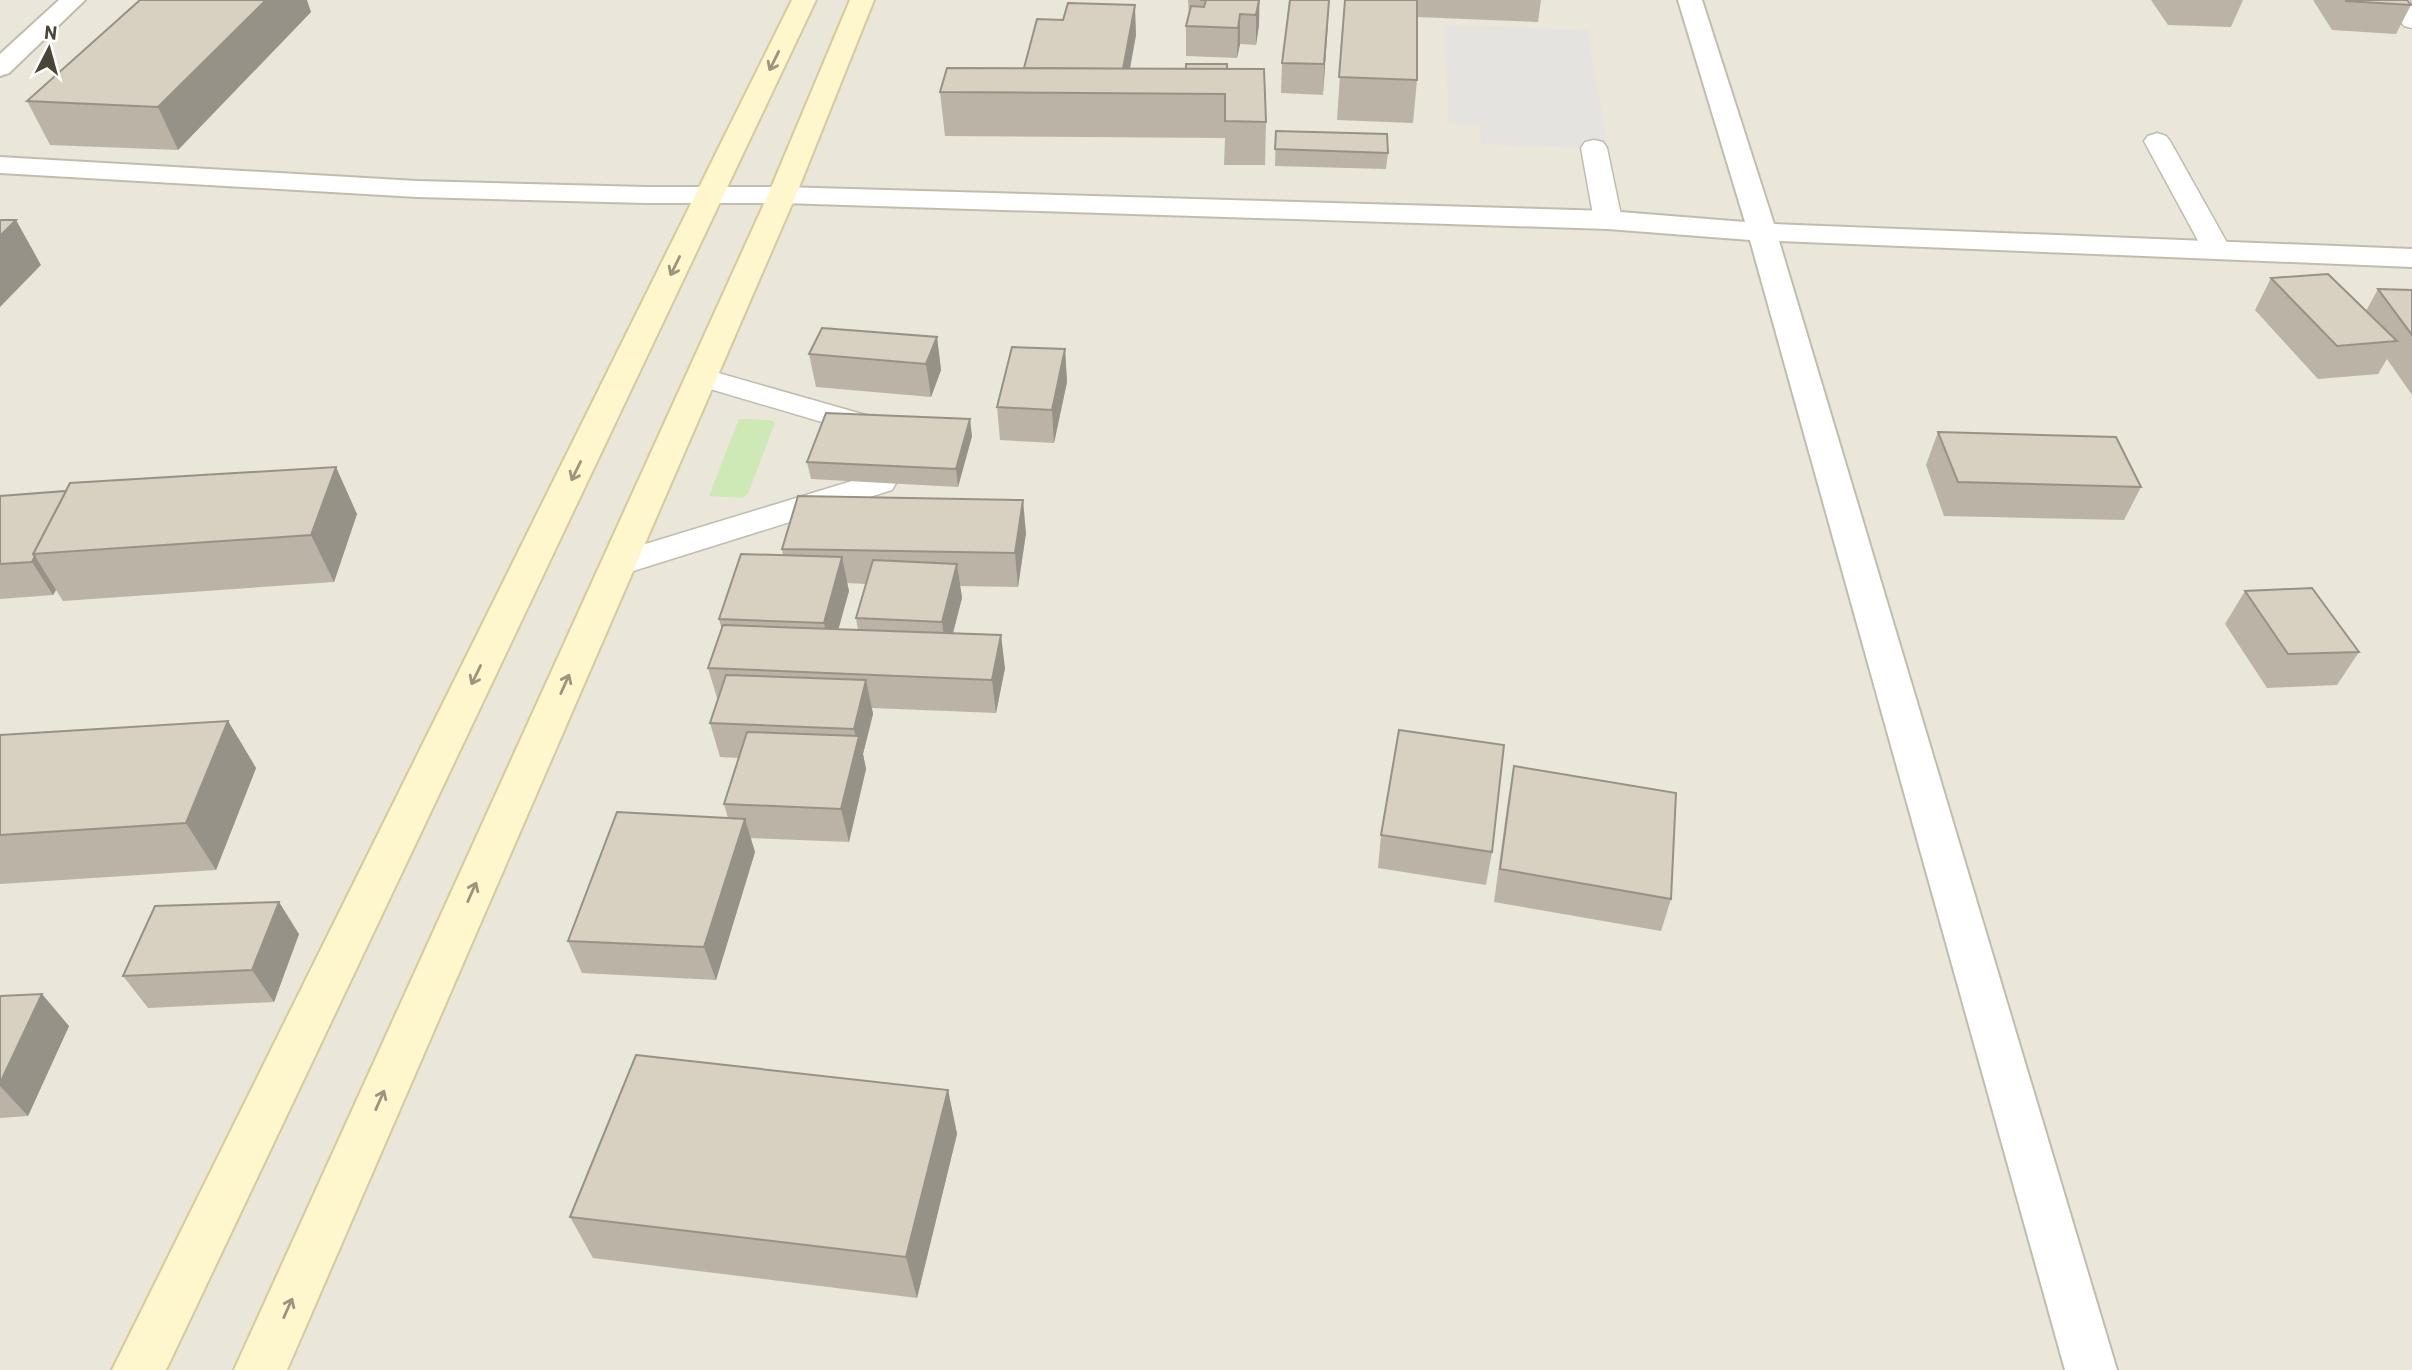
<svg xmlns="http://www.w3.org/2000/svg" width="2412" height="1370" font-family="Barlow,sans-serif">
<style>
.residential{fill:#eae6da}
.green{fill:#cee9b5}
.parking{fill:#e5e3e0}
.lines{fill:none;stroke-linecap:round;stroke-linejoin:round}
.lane-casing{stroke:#c2bcae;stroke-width:3}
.street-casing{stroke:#c2bcae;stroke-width:4}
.secondary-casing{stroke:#d5ca9b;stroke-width:4}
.lane{fill:#fff;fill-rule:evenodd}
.street{fill:#fff;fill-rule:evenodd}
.secondary{fill:#fef6cd;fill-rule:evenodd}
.wall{fill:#bab3a6;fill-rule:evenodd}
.shaded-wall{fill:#979287}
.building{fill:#d8d0c1;stroke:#979287;stroke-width:2}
.oneway{stroke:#9c957c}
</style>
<rect width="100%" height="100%" fill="#f6f3ec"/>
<!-- residential -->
<rect class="residential" x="0" y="0" width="2412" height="1370"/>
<!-- green -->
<path class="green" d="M739 419 769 420 775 422 748 494 742 498 709 496Z"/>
<!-- parking -->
<path class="parking" d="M1444 25 1587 30 1608 149 1481 144 1479 125 1449 124Z"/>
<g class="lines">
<!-- lane casing -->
<g class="lane-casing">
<g id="lane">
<path d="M2386 0H2409L2412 5V28L2404 26Z"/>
<path d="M2157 133 2166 136 2170 141 2230 248 2226 254 2216 256 2206 254 2202 248 2144 141 2148 136Z"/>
<path d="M1594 140 1603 142 1607 148 1622 220 1618 226 1608 228 1598 226 1594 220 1581 148 1585 142Z"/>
<path d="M701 368 904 426 909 433 896 483 892 490 630 572 618 576 606 572 601 564 606 556 865 477 876 438 690 383 686 377 690 371Z"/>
</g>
</g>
<!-- street casing -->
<g class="street-casing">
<g id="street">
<path d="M59 0H85L9 73 0 76V54Z"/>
<path d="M1678 0H1702L1774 224 2412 249V267L1779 241 2117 1370H2065L1750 240 1608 229 782 203H646L417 197 0 173V157L417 181 646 187H782L1608 211 1745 222Z"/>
</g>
</g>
<!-- secondary casing -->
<g class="secondary-casing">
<g id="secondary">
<path d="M792 0H816L166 1370H112Z"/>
<path d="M850 0H874L796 195 287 1370H234L768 195Z"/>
</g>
</g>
<!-- lane -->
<use href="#lane" class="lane"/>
<!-- street -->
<use href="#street" class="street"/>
<!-- secondary -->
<use href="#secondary" class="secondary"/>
</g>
<!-- wall -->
<g class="wall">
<path d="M1188 0H1260L1259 25 1256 45 1240 44 1237 58 1186 56V26L1189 15Z"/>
<path d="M1329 0 1323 95 1281 93 1282 63Z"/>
<path d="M1345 0H1541L1538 22 1417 17V80L1413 123 1337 120Z"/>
<path d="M2151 0H2243L2231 27 2168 25Z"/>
<path d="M2313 0H2407L2411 5 2396 34 2332 30Z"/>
<path d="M311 12 178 150 50 145 27 101Z"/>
<path d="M1136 35 1130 69H1227L1266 122 1265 165H1224L1225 138 945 136 940 92Z"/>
<path d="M1276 131 1388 153 1386 169 1275 166Z"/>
<path d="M2271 278 2366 311 2378 289 2412 290V395L2387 359 2378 374 2318 379 2255 310Z"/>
<path d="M937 337 941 370 931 397 816 387 809 354Z"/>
<path d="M1065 349 1067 382 1054 443 1000 440 997 407Z"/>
<path d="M1938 432 2141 487 2124 520 1944 516 1926 465Z"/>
<path d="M972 436 958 487 811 479 807 462Z"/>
<path d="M0 496 357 514 334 582 63 601 56 590 53 595 0 599Z"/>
<path d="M1026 533 1018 587 960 586 962 598 953 633 1005 668 996 713 872 708 873 714 863 754 866 769 849 842 750 838 755 852 716 980 582 973 568 941 728 818 724 804 739 758 720 757 710 723 718 701 708 668 722 630 719 619 783 556 782 549ZM847 583 866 584 856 618 858 630 838 629 849 591Z"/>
<path d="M2245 591 2359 652 2337 685 2267 688 2225 624Z"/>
<path d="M228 721 256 768 216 870 0 884V735Z"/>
<path d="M1514 766 1671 899 1661 931 1494 902 1508 800Z"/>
<path d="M1381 835 1492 852 1486 885 1378 868Z"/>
<path d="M299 934 274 1002 148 1008 123 976Z"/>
<path d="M0 996 69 1026 28 1116 0 1118Z"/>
<path d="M948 1090 957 1134 917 1298 593 1258 570 1217Z"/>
</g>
<!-- shaded-wall -->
<g class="shaded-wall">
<path d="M266 0H307L311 12 178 150 158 107Z"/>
<path d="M1259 0V25L1256 45V15Z"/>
<path d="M1329 0 1328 22 1323 95 1324 64Z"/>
<path d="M1135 5 1136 35 1125 94 1123 71Z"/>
<path d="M1240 14V44L1237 58 1238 28Z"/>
<path d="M16 220 41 265 0 307V236Z"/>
<path d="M937 337 941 370 931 397 926 364Z"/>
<path d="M1065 349 1067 382 1054 443 1052 410Z"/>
<path d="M970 419 972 436 958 487 956 469Z"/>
<path d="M336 467 357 514 334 582 311 535Z"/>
<path d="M1023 500 1026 533 1018 587 1015 553Z"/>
<path d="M35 556 56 590 53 595 32 562Z"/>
<path d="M842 557 849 591 831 656 824 623Z"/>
<path d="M957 564 962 598 947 656 942 622Z"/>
<path d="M1001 635 1005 668 996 713 992 680Z"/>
<path d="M866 680 873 714 863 754 866 769 849 842 841 809 857 744 854 729Z"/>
<path d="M228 721 256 768 216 870 186 823Z"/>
<path d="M745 819 755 852 716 980 704 947Z"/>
<path d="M279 902 299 934 274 1002 252 970Z"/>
<path d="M42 994 69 1026 28 1116 0 1086V1083Z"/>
<path d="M948 1090 957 1134 917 1298 906 1257Z"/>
</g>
<!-- building -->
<g class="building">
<path d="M140 0H266L158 107 27 101Z"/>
<path d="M1200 0H1259L1256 15 1240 14 1238 28 1186 26 1191 6 1204 7 1206 0Z"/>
<path d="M1290 0H1329L1324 64 1282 63Z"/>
<path d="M1345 0H1417V80L1339 77Z"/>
<path d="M2346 0H2407L2411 5 2346 1Z"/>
<path d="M1068 3 1135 5 1123 69 1024 68 1037 19 1063 20Z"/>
<rect x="1186" y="64" width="41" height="5"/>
<path d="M947 68 1264 69 1266 122 1225 121V94L940 92Z"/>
<path d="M1276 131 1387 134 1388 153 1275 149Z"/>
<path d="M0 220H16L0 236Z"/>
<path d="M2328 274 2397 341 2337 346 2271 278Z"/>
<path d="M2378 289 2412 290V335Z"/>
<path d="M822 328 937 337 926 364 809 354Z"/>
<path d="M1012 347 1065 349 1052 410 997 407Z"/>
<path d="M826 413 970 419 956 469 807 462Z"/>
<path d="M1938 432 2116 437 2141 487 1958 482Z"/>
<path d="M336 467 311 535 33 554 70 483Z"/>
<path d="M66 491 33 554 35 556 32 562 0 564V496Z"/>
<path d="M798 496 1023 500 1015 553 782 549Z"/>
<path d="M741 554 842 557 824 623 719 619Z"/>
<path d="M873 560 957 564 942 622 856 618Z"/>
<path d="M2312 588 2359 652 2288 654 2245 591Z"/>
<path d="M723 625 1001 635 992 680 708 668Z"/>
<path d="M726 675 866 680 854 729 710 723Z"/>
<path d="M228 721 186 823 0 835V735Z"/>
<path d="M1399 730 1504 745 1492 852 1381 835Z"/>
<path d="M747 732 859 736 841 809 724 804Z"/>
<path d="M1514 766 1676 793 1671 899 1500 869Z"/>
<path d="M617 812 745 819 704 947 568 941Z"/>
<path d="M279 902 252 970 123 976 155 906Z"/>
<path d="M42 994 0 1083V996Z"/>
<path d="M636 1055 948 1090 906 1257 570 1217Z"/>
</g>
<!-- one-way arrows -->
<defs><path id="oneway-shaft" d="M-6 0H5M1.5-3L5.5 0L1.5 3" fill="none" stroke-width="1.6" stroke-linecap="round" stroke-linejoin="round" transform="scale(1.75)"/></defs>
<g class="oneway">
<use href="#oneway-shaft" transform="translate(774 61) rotate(116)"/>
<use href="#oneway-shaft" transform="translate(675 266) rotate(116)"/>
<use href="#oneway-shaft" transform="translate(576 471) rotate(116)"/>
<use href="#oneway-shaft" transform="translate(476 675) rotate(116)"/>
<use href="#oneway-shaft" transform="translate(565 684) rotate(-66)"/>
<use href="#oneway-shaft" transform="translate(472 892) rotate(-66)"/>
<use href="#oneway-shaft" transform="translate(380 1100) rotate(-66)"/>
<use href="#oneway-shaft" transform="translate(288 1308) rotate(-66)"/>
</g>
<!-- north arrow -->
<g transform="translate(49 49) rotate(6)" stroke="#ffffff" stroke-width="5" paint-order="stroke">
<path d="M0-5L12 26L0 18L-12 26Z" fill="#4b4539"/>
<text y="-10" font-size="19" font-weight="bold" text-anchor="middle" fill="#4b4539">N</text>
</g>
</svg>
